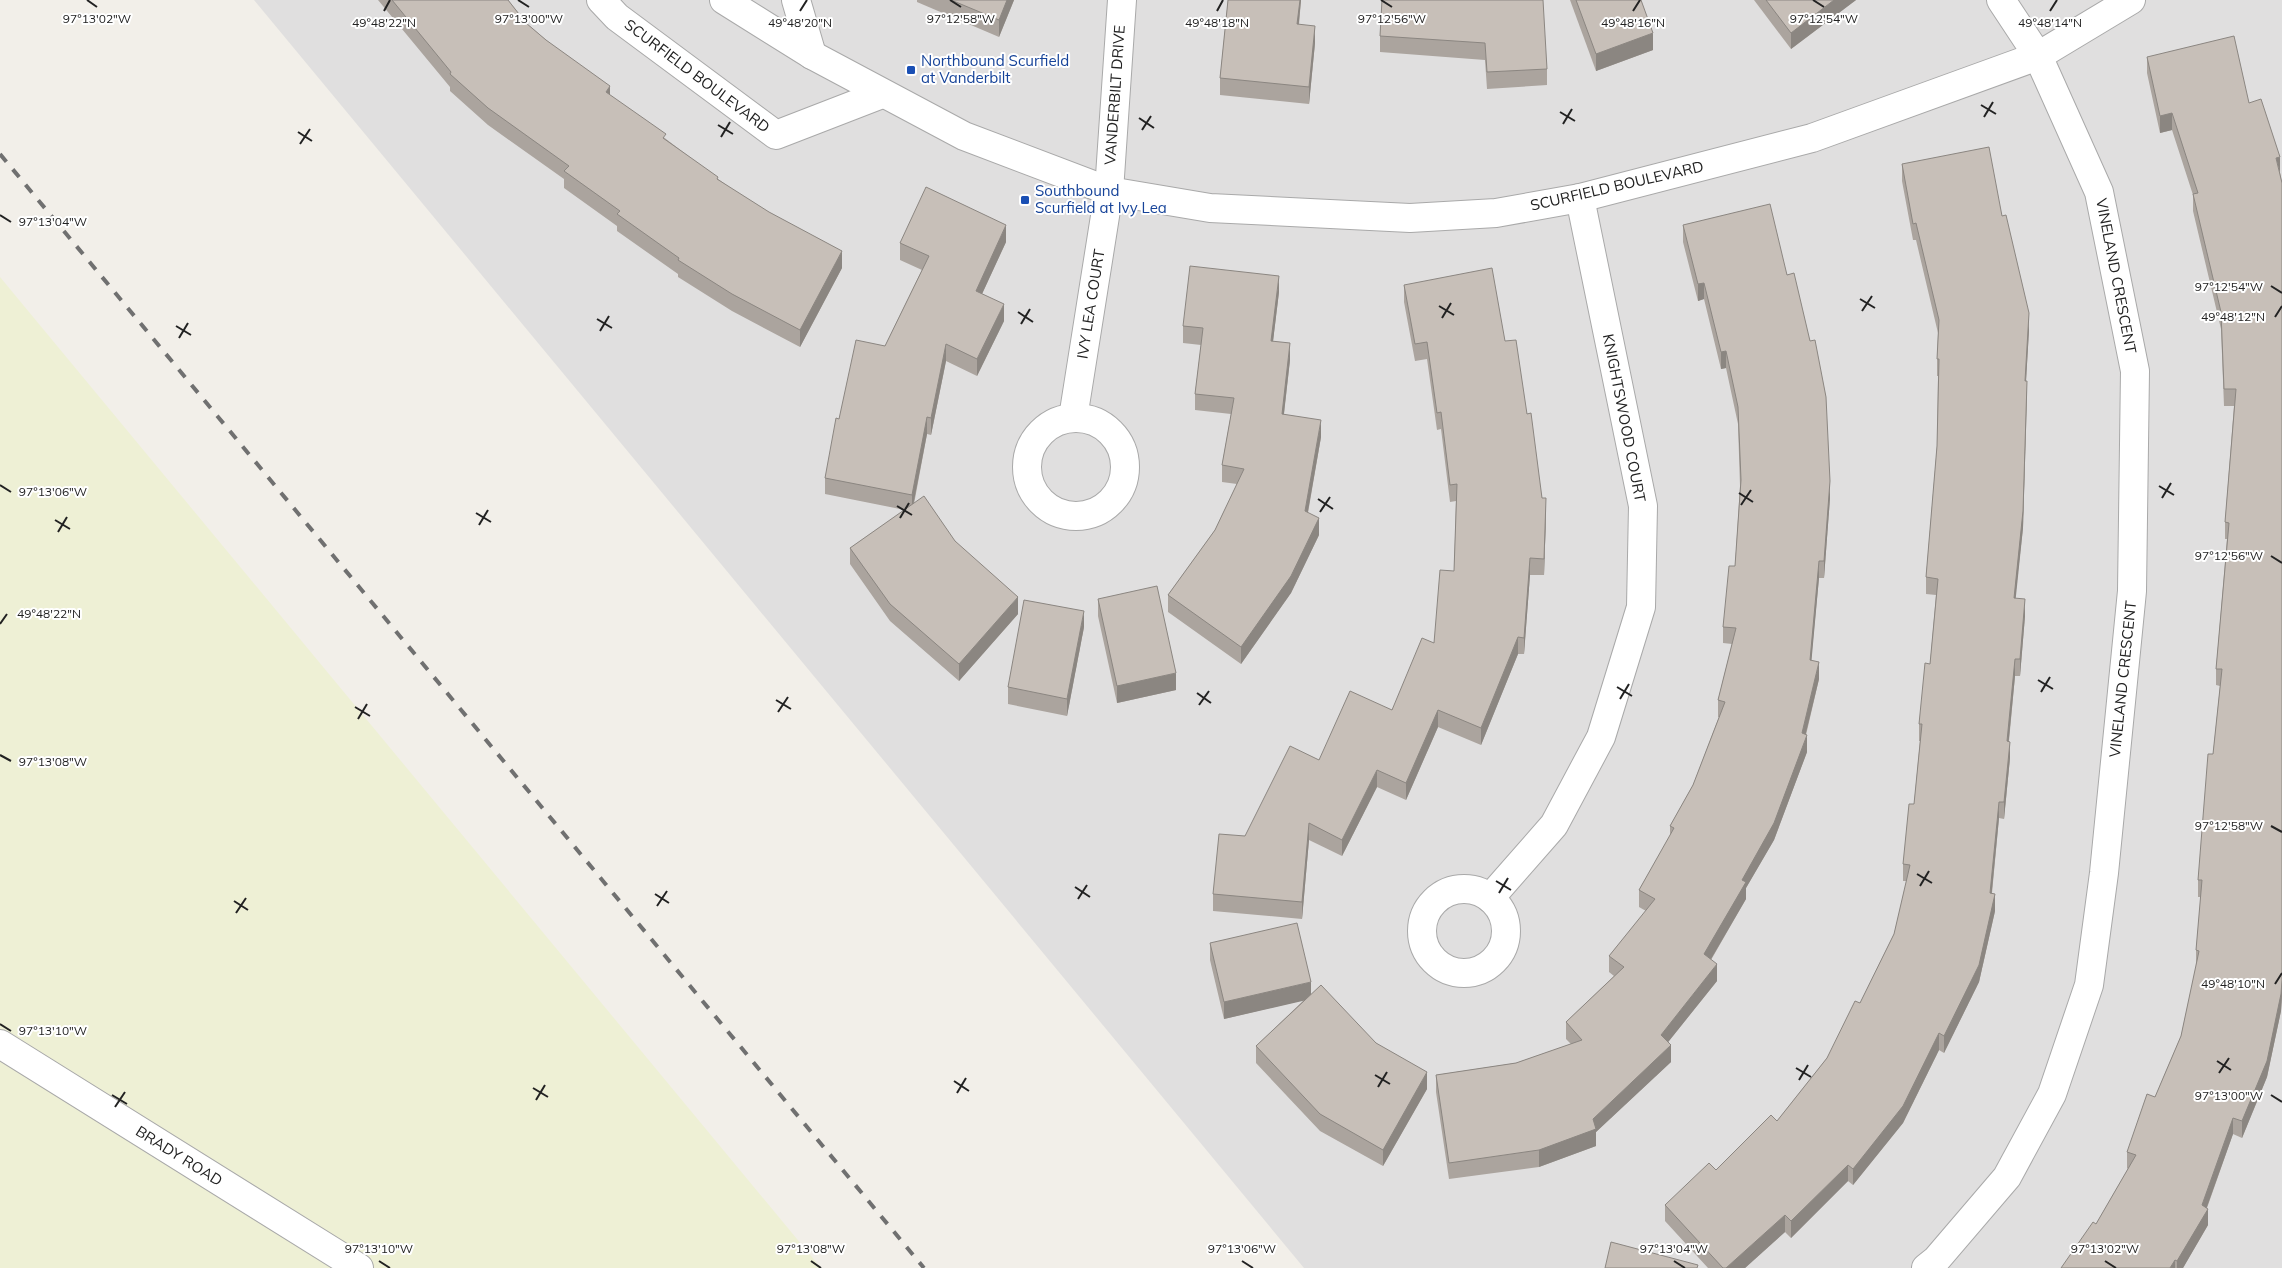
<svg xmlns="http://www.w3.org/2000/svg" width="2282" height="1268" font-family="Mulish,sans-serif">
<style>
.residential{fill:#e0dfdf}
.farmland{fill:#eef0d5}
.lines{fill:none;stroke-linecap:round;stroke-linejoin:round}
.minor-casing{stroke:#a9a9a9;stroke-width:30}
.tertiary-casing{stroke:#a9a9a9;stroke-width:30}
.minor{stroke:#fff;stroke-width:28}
.tertiary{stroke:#fff;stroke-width:28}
.rail{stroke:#707070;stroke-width:4;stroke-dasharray:10 10;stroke-linecap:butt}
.wall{fill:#aba49e}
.shaded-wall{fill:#8b8681}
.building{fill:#c7bfb8;stroke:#8b8681}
.ticks{fill:none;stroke:#222;stroke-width:2}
.transit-dot{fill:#1a4fb4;stroke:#fff;stroke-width:2}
.labels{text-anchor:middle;stroke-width:4;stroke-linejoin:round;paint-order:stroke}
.transit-label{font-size:15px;fill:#164399;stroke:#fff;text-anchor:start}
.street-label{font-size:15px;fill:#222;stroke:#fff}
.ticks-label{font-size:12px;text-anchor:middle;fill:#222;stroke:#fff;stroke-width:4;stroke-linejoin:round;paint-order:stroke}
</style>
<rect width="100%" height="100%" fill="#f2efe9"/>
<!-- residential -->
<path class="residential" d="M254 0H2282V1268H1304Z"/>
<!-- farmland -->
<path class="farmland" d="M0 277 821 1268H0Z"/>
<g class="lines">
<!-- minor casing -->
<g class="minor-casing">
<g id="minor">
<path d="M601 0 617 17 776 135 882 94"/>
<path d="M796 0 812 55"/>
<circle cx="1076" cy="467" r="49"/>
<path d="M1073 418 1109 191 1122 0"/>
<circle cx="1464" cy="931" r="42"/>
<path d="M1490 898 1554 825 1601 737 1641 607 1643 506 1580 198"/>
<path d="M0 1044 359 1268"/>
<path d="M1926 1268 1936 1260 2007 1177 2052 1094 2089 985 2104 873 2132 591 2135 371 2099 192 2038 56 2001 0"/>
</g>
</g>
<!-- tertiary casing -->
<g class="tertiary-casing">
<path id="tertiary" d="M724 0 812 55 964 136 1109 191 1210 208 1410 218 1496 213 1580 198 1812 138 2038 56 2131 0"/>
</g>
<!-- minor -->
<use href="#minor" class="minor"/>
<!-- tertiary -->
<use href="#tertiary" class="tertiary"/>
<!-- rail -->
<path class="rail" d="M0 154 924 1268"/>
</g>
<!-- wall -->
<g class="wall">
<path d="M378 0H508L526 23 546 40 610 95 666 139 718 179 842 268 800 347 732 311 678 277V274L617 231V226L564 188V179L488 125 450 91V87Z"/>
<path d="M917 0H1014L999 37 917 2Z"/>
<path d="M1228 0H1301L1299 25 1315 43 1309 104 1220 95V78Z"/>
<path d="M1382 0 1547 69V85L1487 89 1485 60 1380 52V36Z"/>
<path d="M1570 0H1641L1653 50 1596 71Z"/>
<path d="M1754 0H1856L1791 49Z"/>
<path d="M2147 57 2249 103 2280 173 2282 183V996L2281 1011 2267 1077 2242 1138 2233 1134 2207 1208 2208 1225 2183 1268H2061L2096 1224 2128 1169 2127 1168V1152L2155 1097 2181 1036 2196 967V950L2201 897H2198V880L2213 754 2220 686 2216 685V669L2227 539H2225V522L2234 406H2224L2221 329 2193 211V195L2172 130 2160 133 2147 73Z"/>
<path d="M1902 164 2002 216 2029 330 2026 381 2027 398 2023 528 2015 598 2025 616 2020 676H2015L2009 741 2010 758 2004 819 1999 818 1992 893 1995 911 1979 982 1944 1053 1939 1050 1903 1123 1853 1185 1848 1181 1791 1238 1785 1232 1745 1268H1708L1665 1221V1205L1716 1170 1777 1121 1827 1058 1860 1003 1894 934 1907 881H1903V864L1914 804 1920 741H1919V724L1930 664 1936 595 1926 594V577L1937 446 1938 376H1937V359L1938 333 1916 240H1913L1902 181Z"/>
<path d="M1683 225 1830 498 1824 578H1819L1811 660 1819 679 1806 735 1807 752 1774 840 1746 888V899L1711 960 1717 981 1668 1042 1671 1062 1596 1132V1146L1539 1167 1449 1179 1436 1092V1075L1516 1063 1571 1044 1566 1039V1022L1614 976 1609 972V956L1646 911 1639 907V890L1670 836V826L1693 785 1719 717H1718V700L1732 644 1723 643V627L1735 566 1740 486 1738 424 1726 368 1721 369 1704 299 1698 301 1683 242Z"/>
<path d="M1006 242 982 294 1004 321 977 376 946 361 931 435 927 434 914 504 955 541 1018 614 959 681 890 621 850 564V548L905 510 825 494V478L839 419 885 346 922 270 900 260V243Z"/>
<path d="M1404 285 1505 341 1527 414 1542 498 1546 515 1544 575H1530L1524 654H1518L1481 745 1438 727 1406 800 1377 787 1342 856 1309 840 1302 919 1213 911V894L1245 836 1319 760 1392 710 1434 643 1454 571 1456 501 1450 502 1441 429 1437 430 1427 359 1415 361 1404 302Z"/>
<path d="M1279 292 1273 341 1290 360 1284 414 1321 437 1308 513 1319 535 1291 593 1241 664 1168 612V595L1215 530 1237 484 1222 482V465L1231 414 1195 410V394L1201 345 1183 343V326Z"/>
<path d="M1098 599 1176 690 1117 703 1098 616Z"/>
<path d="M1084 627 1067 716 1008 704V687Z"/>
<path d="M1210 943 1311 994 1376 1043 1427 1089 1383 1166 1320 1131 1256 1063V1046L1304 1000 1224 1019 1210 960Z"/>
</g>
<!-- shaded-wall -->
<g class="shaded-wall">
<path d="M1007 0H1014L999 37V20Z"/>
<path d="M1300 0H1301L1297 41V24Z"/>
<path d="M1834 0H1856L1791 49V33Z"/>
<path d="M1315 26V43L1309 104V87Z"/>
<path d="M1653 33V50L1596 71V54Z"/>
<path d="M610 86V103L606 92Z"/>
<path d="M2172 113V130L2160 133V116Z"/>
<path d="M2280 157V174L2276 158Z"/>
<path d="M1006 225V242L976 307V291Z"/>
<path d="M842 251V268L800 347V330Z"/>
<path d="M1279 276V292L1271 358V341Z"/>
<path d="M1704 283V299L1698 301V284Z"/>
<path d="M1004 304V321L977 376V359Z"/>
<path d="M2029 313V330L2025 398V381Z"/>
<path d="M1290 343V360L1282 430V414Z"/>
<path d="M946 344V361L931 435V418Z"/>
<path d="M1726 351V368L1721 369V352Z"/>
<path d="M2027 381 2023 528 2014 615V598Z"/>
<path d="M927 417V434L912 511V495Z"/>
<path d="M1321 420V437L1305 528V511Z"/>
<path d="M1830 481V498L1824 578V561Z"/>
<path d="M1546 498V515L1544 575V559Z"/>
<path d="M1319 518V535L1291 593 1241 664V647Z"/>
<path d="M1530 558V575L1524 654V638Z"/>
<path d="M1819 561V578L1810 677V660Z"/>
<path d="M1018 597V614L959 681V664Z"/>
<path d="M2025 599V616L2020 676V659Z"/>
<path d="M1084 611V627L1067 716V699Z"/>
<path d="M1518 637V654L1481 745V728Z"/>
<path d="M2015 659V676L2007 758V741Z"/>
<path d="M1819 662V679L1802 749 1807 735V752L1774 840 1746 888V899L1704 971V954L1742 880 1802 733Z"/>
<path d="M1176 673V690L1117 703V686Z"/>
<path d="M1438 710V727L1406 800V783Z"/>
<path d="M2010 742V758L2004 819V802Z"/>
<path d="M1377 770V787L1342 856V840Z"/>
<path d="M1999 802V818L1990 910V893Z"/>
<path d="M1309 823V840L1302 919V902Z"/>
<path d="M1995 894V911L1979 982 1944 1053V1036Z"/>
<path d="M1717 964V981L1661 1051V1035Z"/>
<path d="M2282 980V996L2281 1011 2267 1077 2242 1138V1121Z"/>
<path d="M1311 982V999L1224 1019V1002Z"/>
<path d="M1939 1033V1050L1903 1123 1853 1185V1169Z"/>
<path d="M1671 1045V1062L1596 1132V1146L1539 1167V1150L1593 1119Z"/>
<path d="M1427 1072V1089L1383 1166V1150Z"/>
<path d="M2233 1118V1134L2204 1215 2208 1209V1225L2183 1268H2177V1261L2202 1205Z"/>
<path d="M1848 1165V1181L1791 1238V1221Z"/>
<path d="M1785 1215V1232L1745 1268H1726Z"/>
<path d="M2175 1260V1268H2170Z"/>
</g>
<!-- building -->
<g class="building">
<path d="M392 0H508L526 23 546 40 610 86 606 92 666 134 663 138 718 177 717 179 769 212 842 251 800 330 732 294 678 260 679 258 617 214 620 211 564 171 569 166 488 108 450 74 451 72Z"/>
<path d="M951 0H1007L999 20Z"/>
<path d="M1228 0H1300L1297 24 1315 26 1309 87 1220 78Z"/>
<path d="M1382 0H1543L1547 69 1487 72 1485 43 1380 36Z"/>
<path d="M1576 0H1641L1653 33 1596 54Z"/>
<path d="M1766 0H1834L1791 33Z"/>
<path d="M2234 36 2249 103 2261 99 2280 157 2276 158 2282 183V980L2281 994 2267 1061 2242 1121 2233 1118 2202 1205 2208 1209 2177 1261 2175 1260 2170 1268H2061L2093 1222 2096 1224 2136 1155 2127 1152 2147 1094 2155 1097 2181 1036 2199 951 2196 950 2202 880H2198L2208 754H2213L2222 669H2216L2229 523 2225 522 2236 389H2224L2221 312 2193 194 2198 193 2172 113 2160 116 2147 57Z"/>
<path d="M1989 147 2002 216 2006 215 2029 313 2025 381H2027L2023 511 2014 598 2025 599 2020 659H2015L2007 741 2010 742 2004 802H1999L1990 893 1995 894 1979 965 1944 1036 1939 1033 1903 1106 1853 1169 1848 1165 1791 1221 1785 1215 1726 1268H1723L1665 1205 1709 1163 1716 1170 1771 1115 1777 1121 1827 1058 1855 1001 1860 1003 1894 934 1910 865 1903 864 1909 804H1914L1922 724H1919L1925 663 1930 664 1938 579 1926 577 1937 446 1939 359H1937L1939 320 1916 223 1913 224 1902 164Z"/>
<path d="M926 187 1006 225 976 291 1004 304 977 359 946 344 931 418 927 417 912 495 825 478 836 418 839 419 856 340 885 346 929 256 900 243Z"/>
<path d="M1770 204 1787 275 1794 273 1810 341 1815 340 1826 397 1830 481 1824 561H1819L1810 660 1819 662 1802 733 1807 735 1774 823 1742 880 1746 882 1704 954 1717 964 1661 1035 1671 1045 1593 1119 1596 1129 1539 1150 1449 1163 1436 1075 1516 1063 1582 1040 1566 1022 1624 967 1609 956 1655 899 1639 890 1674 828 1670 826 1693 785 1725 702 1718 700 1736 628 1723 627 1729 566H1735L1741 480 1738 407 1726 351 1721 352 1704 283 1698 284 1683 225Z"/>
<path d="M1190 266 1279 276 1271 341 1290 343 1282 414 1321 420 1305 511 1319 518 1291 576 1241 647 1168 595 1215 530 1244 469 1222 465 1234 398 1195 394 1203 328 1183 326Z"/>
<path d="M1492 268 1505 341 1516 340 1527 414 1531 413 1542 498H1546L1544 559 1530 558 1524 638 1518 637 1481 728 1438 710 1406 783 1377 770 1342 840 1309 823 1302 902 1213 894 1219 834 1245 836 1290 746 1319 760 1350 691 1392 710 1422 638 1434 643 1440 570 1454 571 1457 484 1450 485 1441 412 1437 413 1427 342 1415 344 1404 285Z"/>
<path d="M924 496 955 541 1018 597 959 664 890 604 850 548Z"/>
<path d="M1157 586 1176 673 1117 686 1098 599Z"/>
<path d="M1024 600 1084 611 1067 699 1008 687Z"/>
<path d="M1297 923 1311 982 1224 1002 1210 943Z"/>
<path d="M1321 985 1376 1043 1427 1072 1383 1150 1320 1114 1256 1046Z"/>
<path d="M1611 1242 1698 1265 1697 1268H1605Z"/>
</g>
<!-- ticks -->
<path class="ticks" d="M87 0 97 7M518 0 529 7M950 0 961 7M1381 0 1392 7M1813 0 1824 7M384 11 390 0M800 11 807 0M1217 11 1223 0M1633 11 1640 0M2050 11 2057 0M1981 105 1996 114M1560 112 1575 121M1984 117 1993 102M1139 118 1154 128M1563 124 1572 109M718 125 733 134M1142 130 1151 116M298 132 312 141M721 137 730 122M300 144 310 129M0 215 11 222M2271 286 2282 293M1860 299 1875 308M1439 306 1454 315M1862 311 1872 296M1018 312 1033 322M2275 317 2282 306M1442 318 1451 303M597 319 612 328M1021 324 1030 309M176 326 191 335M600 331 609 316M179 338 188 323M0 485 11 492M2159 486 2174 495M1739 493 1753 502M2162 498 2171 483M1318 499 1333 509M1741 505 1751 490M897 506 912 515M1320 512 1330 497M476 513 491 522M900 518 909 503M55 520 70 529M479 525 488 510M58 532 67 517M2271 556 2282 563M0 624 7 614M2038 680 2053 689M1617 687 1632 696M2041 692 2050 677M1197 693 1211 703M1620 699 1629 684M776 700 791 709M1199 705 1209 691M355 707 370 716M778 712 788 697M358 719 367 704M0 755 11 761M2271 826 2282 832M1917 874 1932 883M1496 881 1511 890M1920 886 1929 871M1075 887 1090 897M1499 893 1508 878M655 894 669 903M1078 899 1087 885M234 901 248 910M657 906 667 891M236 913 246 898M2275 984 2282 973M0 1024 11 1031M2217 1061 2231 1070M1796 1068 1811 1077M2219 1073 2229 1058M1375 1075 1390 1084M1799 1080 1808 1065M954 1081 969 1091M1378 1087 1387 1072M533 1088 548 1097M957 1093 966 1078M112 1095 127 1104M2271 1095 2282 1102M536 1100 545 1085M115 1107 125 1092M379 1261 390 1268M811 1261 821 1268M1242 1261 1253 1268M1674 1261 1685 1268M2105 1261 2116 1268"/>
<!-- markers -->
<g class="transit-dot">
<rect x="906" y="65" width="10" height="10" rx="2.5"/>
<rect x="1020" y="195" width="10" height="10" rx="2.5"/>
</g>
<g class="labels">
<!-- transit labels -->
<g class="transit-label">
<text x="921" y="66">Northbound Scurfield<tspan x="921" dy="17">at Vanderbilt</tspan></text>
<text x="1035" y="196">Southbound<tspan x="1035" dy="17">Scurfield at Ivy Lea</tspan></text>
</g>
<!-- street labels -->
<g class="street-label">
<text transform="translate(697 76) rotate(37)" y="5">SCURFIELD BOULEVARD</text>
<text transform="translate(1115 95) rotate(-86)" y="5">VANDERBILT DRIVE</text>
<text transform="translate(1617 186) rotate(-13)" y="5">SCURFIELD BOULEVARD</text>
<text transform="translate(2116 276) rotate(79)" y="5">VINELAND CRESCENT</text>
<text transform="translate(1091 304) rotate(-81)" y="5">IVY LEA COURT</text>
<text transform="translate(1624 418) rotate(79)" y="5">KNIGHTSWOOD COURT</text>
<text transform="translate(2123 679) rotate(-84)" y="5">VINELAND CRESCENT</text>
<text transform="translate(179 1156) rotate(32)" y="5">BRADY ROAD</text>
</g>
</g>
<g class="ticks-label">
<text x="1824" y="23">97°12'54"W</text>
<text x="97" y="23">97°13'02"W</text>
<text x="529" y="23">97°13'00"W</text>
<text x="961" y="23">97°12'58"W</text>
<text x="1392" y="23">97°12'56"W</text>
<text x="384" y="27">49°48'22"N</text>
<text x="800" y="27">49°48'20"N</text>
<text x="1217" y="27">49°48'18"N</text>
<text x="1633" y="27">49°48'16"N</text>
<text x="2050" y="27">49°48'14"N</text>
<text x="53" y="226">97°13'04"W</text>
<text x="2229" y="291">97°12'54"W</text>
<text x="2233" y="321">49°48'12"N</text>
<text x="53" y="496">97°13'06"W</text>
<text x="2229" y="560">97°12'56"W</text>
<text x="49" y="618">49°48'22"N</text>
<text x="53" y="766">97°13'08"W</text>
<text x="2229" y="830">97°12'58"W</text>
<text x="2233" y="988">49°48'10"N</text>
<text x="53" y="1035">97°13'10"W</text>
<text x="2229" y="1100">97°13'00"W</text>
<text x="379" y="1253">97°13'10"W</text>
<text x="811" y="1253">97°13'08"W</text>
<text x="1242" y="1253">97°13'06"W</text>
<text x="1674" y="1253">97°13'04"W</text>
<text x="2105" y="1253">97°13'02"W</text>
</g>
</svg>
